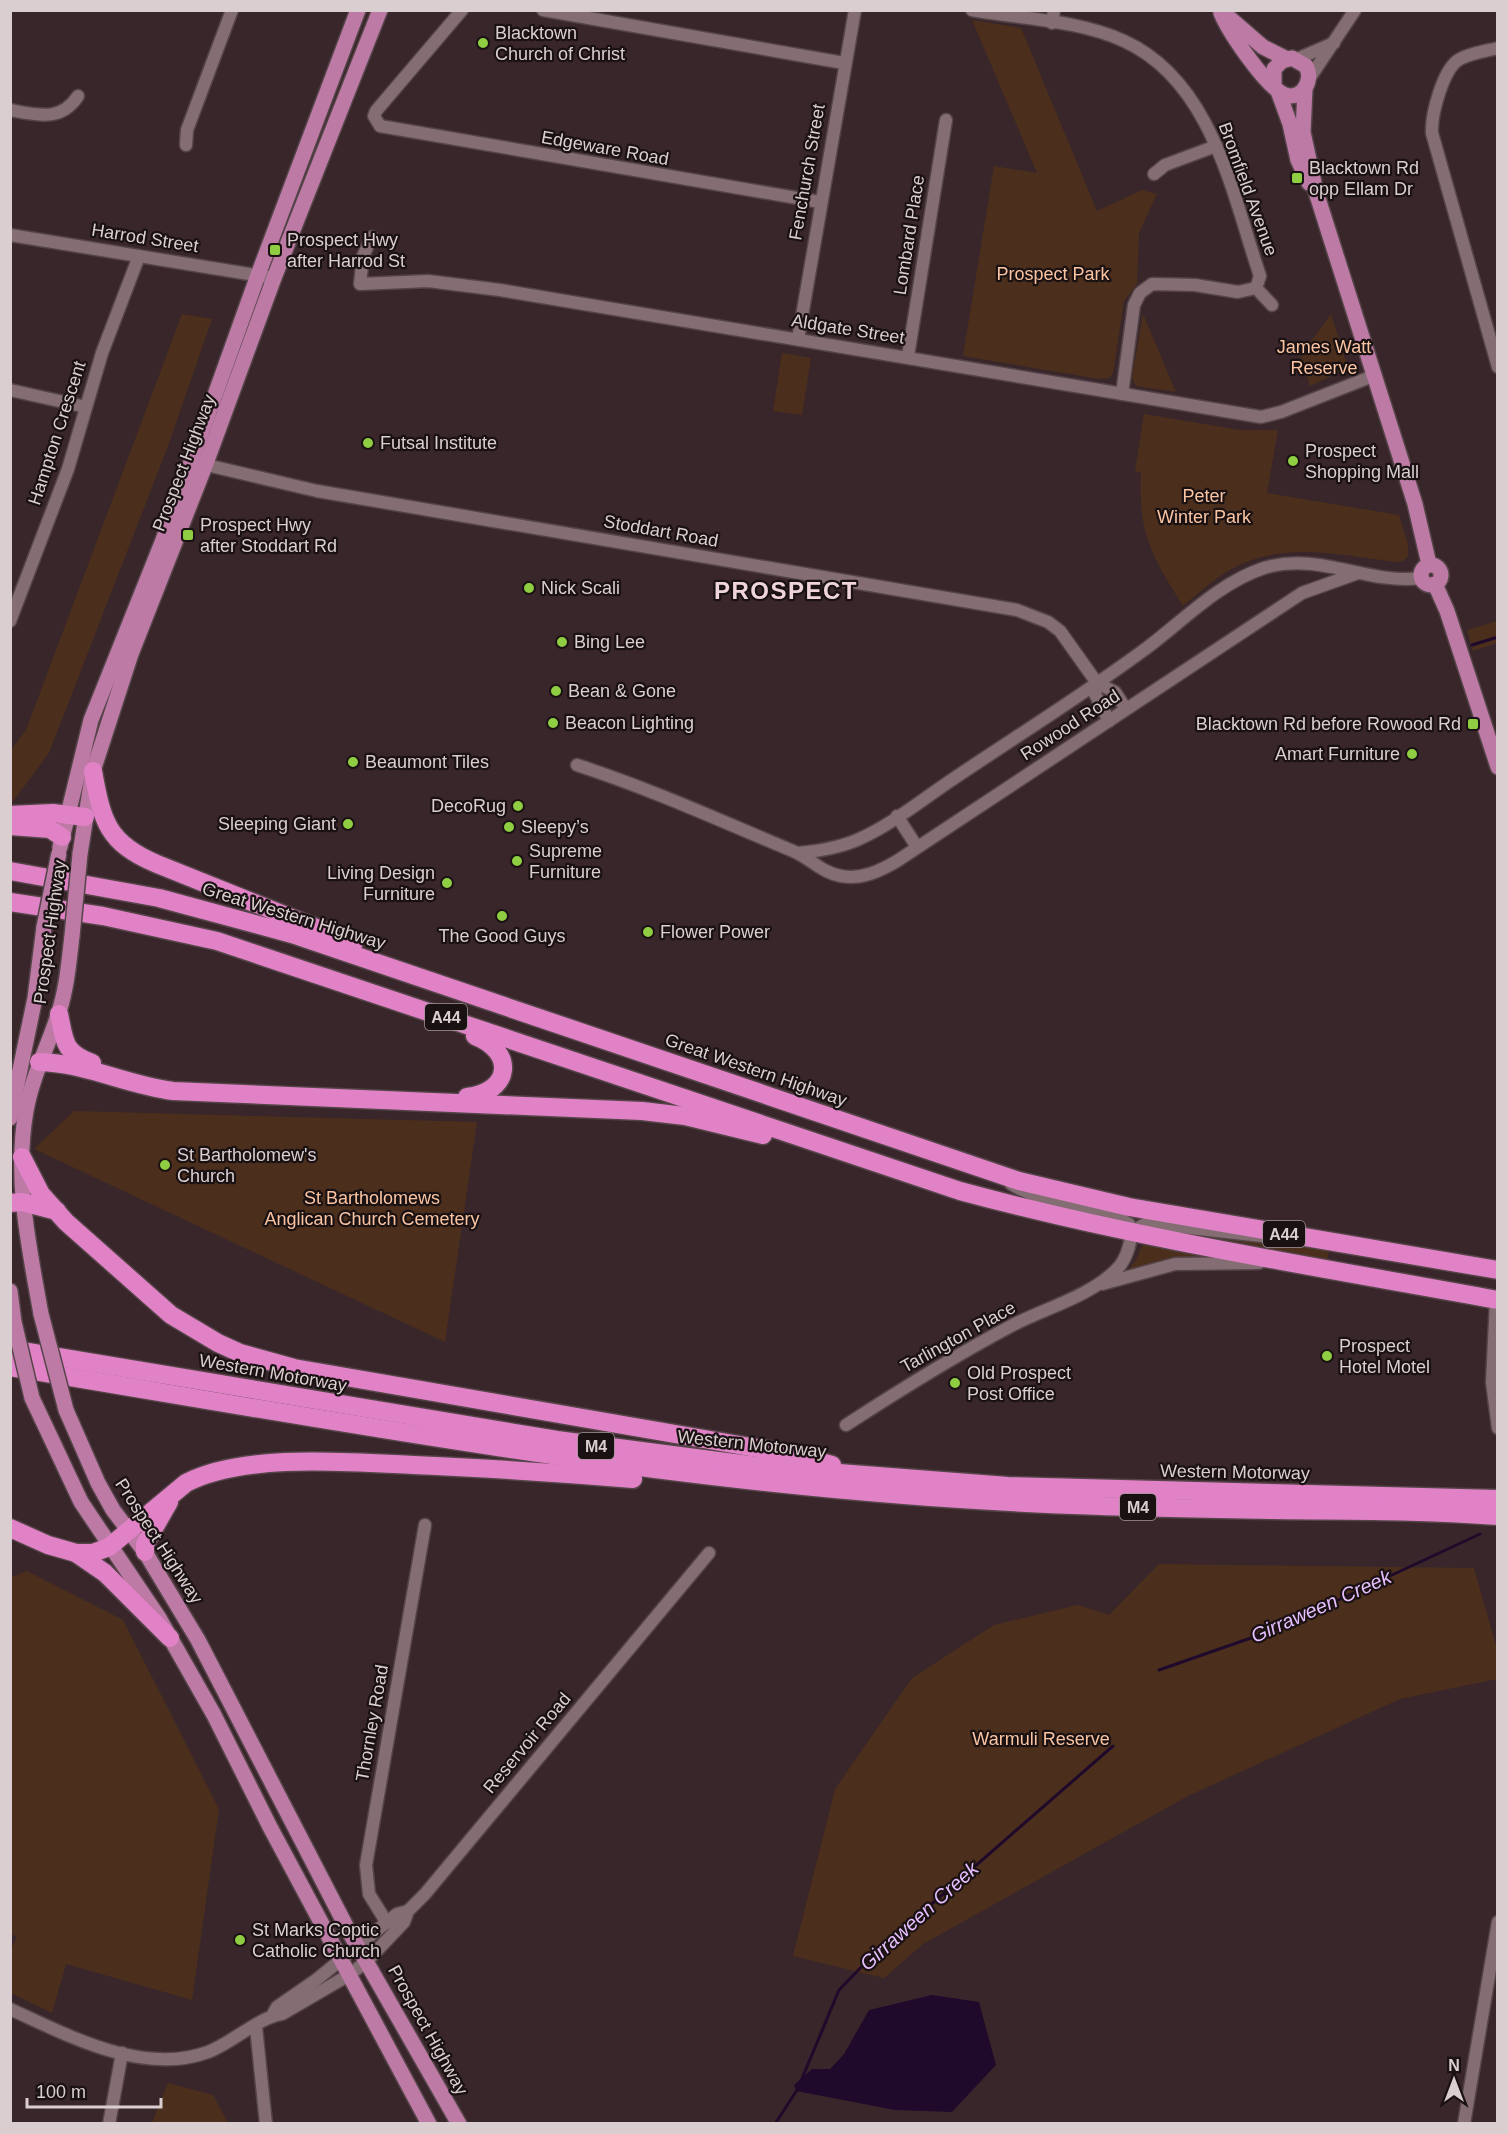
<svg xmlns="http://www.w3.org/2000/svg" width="1508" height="2134" font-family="Helvetica,sans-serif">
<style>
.green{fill:#4b2f1c}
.water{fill:#200a2b}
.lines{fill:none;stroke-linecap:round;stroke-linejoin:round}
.stream{stroke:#200a2b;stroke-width:3}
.minor-casing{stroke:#544448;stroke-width:15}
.major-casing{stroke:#544448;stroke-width:18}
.highway-casing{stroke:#544448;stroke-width:21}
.minor{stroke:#856e73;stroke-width:12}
.major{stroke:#bc7aa5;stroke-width:15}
.highway{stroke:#e182c7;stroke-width:18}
.major-bridge-casing{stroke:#544448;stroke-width:18;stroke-linecap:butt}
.major-bridge{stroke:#bc7aa5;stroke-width:15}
.poi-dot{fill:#8fcd42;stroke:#1a1113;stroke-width:2}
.labels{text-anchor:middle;stroke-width:4.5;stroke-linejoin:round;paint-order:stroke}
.shield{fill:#1a1113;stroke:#a19598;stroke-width:1.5}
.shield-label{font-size:16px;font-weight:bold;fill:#dbced1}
.poi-label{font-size:18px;fill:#dbced1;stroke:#1a1113;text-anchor:start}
.street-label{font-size:18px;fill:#dbced1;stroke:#1a1113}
.park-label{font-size:18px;fill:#fac4a2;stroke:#1a1113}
.water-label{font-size:20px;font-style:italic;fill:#e6bfff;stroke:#1a1113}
.district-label{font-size:24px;font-weight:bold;letter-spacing:1.5px;fill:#efd5da;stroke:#1a1113}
</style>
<rect width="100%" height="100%" fill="#39262a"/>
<!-- green -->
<g class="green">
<path d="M972 20 1021 28 1097 211 1142 190 1157 194 1139 233 1137 284 1124 301 1113 373 1109 378 1099 379 963 356 994 166 1037 173Z"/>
<path d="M182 314 212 319 168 446 49 753 11 804V750L26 730Z"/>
<path d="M1143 314 1176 392 1136 386 1132 378Z"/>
<path d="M1331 314 1348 368 1310 386 1301 355Z"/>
<path d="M782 353 811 358 802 415 773 411Z"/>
<path d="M1144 414 1240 430H1278L1267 493 1399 515 1408 544V556L1403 561 1395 562C1342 555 1286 541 1235 567 1216 577 1200 592 1183 606 1152 556 1138 534 1141 473L1135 471Z"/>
<path d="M1497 621V643L1473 651 1467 630Z"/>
<path d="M74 1111 477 1122 445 1342 34 1149Z"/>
<path d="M1176 1230 1329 1251 1327 1262 1176 1233Z"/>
<path d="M1146 1243 1213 1256 1130 1271 1128 1270 1136 1260 1143 1244Z"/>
<path d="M1159 1564 1474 1568 1497 1649V1679L1400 1699 1188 1796 923 1944 884 1978 793 1956 835 1789 912 1678 994 1625 1078 1605 1109 1615Z"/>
<path d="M27 1571 123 1620 219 1809 192 2000 66 1964 52 2013 11 1993V1949L17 1937 10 1933V1578Z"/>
<path d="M168 2083 213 2095 228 2123H152Z"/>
</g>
<!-- water -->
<path class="water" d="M932 1995 979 2002 996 2065 952 2112 895 2110 796 2091 794 2085 812 2069H830L844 2054 869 2010Z"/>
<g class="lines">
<!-- stream -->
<g class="stream">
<path d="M1472 645 1498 637"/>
<path d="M1159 1670 1274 1630 1480 1534"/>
<path d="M801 2081 839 1990 872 1956 1113 1746"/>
<path d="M775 2124 797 2090"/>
</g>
<!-- minor casing -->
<g class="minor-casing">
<g id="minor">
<path d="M462 10 376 111 374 116 380 126 820 202"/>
<path d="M543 10 844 63"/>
<path d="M972 10C1022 19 1078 20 1124 41 1212 81 1232 193 1260 276L1256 288"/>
<path d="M1052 23 1054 10"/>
<path d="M1498 48C1486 51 1471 53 1460 59 1443 68 1431 115 1432 133L1498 367"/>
<path d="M1297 59 1334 43"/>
<path d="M1309 79 1355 10"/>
<path d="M10 110C38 115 61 122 78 96"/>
<path d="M186 145 187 130 232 10"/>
<path d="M1154 174 1165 165 1216 146"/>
<path d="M10 235 267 277"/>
<path d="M372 237 363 256 360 284 428 281 500 290 1261 417 1281 412 1373 376"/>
<path d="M1256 288 1272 305"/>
<path d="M798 339 855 10"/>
<path d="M908 356 946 120"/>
<path d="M10 390 86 407"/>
<path d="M1122 394 1134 305 1140 293 1152 284 1195 285 1238 292 1256 288"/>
<path d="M198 463 317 491 1017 610 1048 622 1060 631 1097 683 1115 692 1126 709"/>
<path d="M10 621 68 469 102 353 139 256"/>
<path d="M1097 683 1095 694 1109 721"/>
<path d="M577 765C651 789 721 821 793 851 810 858 822 873 841 876 861 880 880 871 897 861L1302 593 1358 573"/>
<path d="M897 816 917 847"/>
<path d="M799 853C819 851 838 848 857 840 892 825 924 798 956 777 1020 734 1086 693 1148 647 1185 619 1219 583 1264 568 1319 551 1367 585 1421 578"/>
<path d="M1131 1232 1145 1224H1153L1262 1236"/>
<path d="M1102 1284 1175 1264 1259 1263"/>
<path d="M1496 1300 1492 1382 1498 1428"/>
<path d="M846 1425C900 1390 954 1356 1011 1326 1045 1308 1089 1297 1116 1270 1126 1261 1135 1236 1129 1224 1098 1203 1048 1207 1011 1184"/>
<path d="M387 1923 369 1894 366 1865 425 1525"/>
<path d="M10 2009C69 2036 143 2076 208 2052 232 2043 259 2017 282 2014L349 1975 367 1961 404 1922 408 1911 425 1894 709 1553"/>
<path d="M272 2016 277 2007 316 1980 397 1914 408 1911"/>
<path d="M256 2027 266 2124"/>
<path d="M109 2124 122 2053"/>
<path d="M1464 2124 1498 1922"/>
</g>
</g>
<!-- major casing -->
<g class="major-casing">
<g id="major">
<path d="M1221 13C1230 34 1262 80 1281 93 1299 104 1315 82 1306 66L1292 58 1282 61 1274 69V86"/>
<path d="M1226 15 1263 47 1287 59"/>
<path d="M1305 89 1303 132 1316 192 1415 504 1429 564"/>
<path d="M1278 91 1290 124 1298 160 1309 183"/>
<circle cx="1431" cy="575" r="10"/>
<path d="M1435 584 1447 611 1498 767"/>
<path d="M60 847 91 720 163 540 258 275 358 10"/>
<path d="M80 854 93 771 131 654 205 466 274 278 380 10"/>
<path d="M10 1118 35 998 44 927"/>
<path d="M10 1291 14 1322"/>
<path d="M41 1314C29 1247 14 1179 26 1111 32 1076 49 1045 59 1012 67 987 69 961 72 936"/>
<path d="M32 1398 81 1502 159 1618 214 1715 270 1827 429 2124"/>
<path d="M66 1410 98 1483 113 1510 145 1552 198 1640 347 1928 459 2124"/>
</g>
</g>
<!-- highway casing -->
<g class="highway-casing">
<g id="highway">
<path d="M93 771C102 821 107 843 157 864L354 943"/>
<path d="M10 815 53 813 85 817"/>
<path d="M10 826 50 829 62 837"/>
<path d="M10 871 159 898 292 934 1019 1181 1129 1207 1498 1270"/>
<path d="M10 902 103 916 217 941 960 1191C1137 1239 1318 1267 1498 1300"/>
<path d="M59 1014C65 1042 63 1052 92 1063"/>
<path d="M39 1062C85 1063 127 1085 173 1091L642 1111 685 1116 763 1135"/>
<path d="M467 1097C511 1092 516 1052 475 1036"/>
<path d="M22 1157 41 1194 66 1222 171 1315 218 1343 240 1353 294 1368 791 1454 832 1465"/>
<path d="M10 1203 22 1202 57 1211"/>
<path d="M10 1349 557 1440 774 1468 1008 1486 1498 1499"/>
<path d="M10 1367C307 1416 604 1472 904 1495 1026 1505 1149 1508 1272 1510 1347 1511 1422 1510 1498 1516"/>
<path d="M10 1528 48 1545 76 1553H93L109 1547 186 1483C243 1453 349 1462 413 1465 486 1468 559 1473 633 1479"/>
<path d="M145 1552V1544L169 1502"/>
<path d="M76 1553 105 1573 170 1638"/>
</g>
</g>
<!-- minor -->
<use href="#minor" class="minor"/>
<!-- major -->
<use href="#major" class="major"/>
<!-- highway -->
<use href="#highway" class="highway"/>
<!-- major-bridge casing -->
<g class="major-bridge-casing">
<g id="major-bridge">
<path d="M44 927 59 853"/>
<path d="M72 936 80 854"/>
<path d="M41 1314 66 1410"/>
<path d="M14 1322 32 1398"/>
</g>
</g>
<!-- major-bridge -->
<use href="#major-bridge" class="major-bridge"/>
</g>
<!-- markers -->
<g class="poi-dot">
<circle cx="483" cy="43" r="6"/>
<rect x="1291" y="172" width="12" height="12" rx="3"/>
<rect x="269" y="244" width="12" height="12" rx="3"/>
<circle cx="368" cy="443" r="6"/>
<circle cx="1293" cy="461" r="6"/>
<rect x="182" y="529" width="12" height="12" rx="3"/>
<circle cx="529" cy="588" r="6"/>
<circle cx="562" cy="642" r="6"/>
<circle cx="556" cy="691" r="6"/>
<circle cx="553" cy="723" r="6"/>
<rect x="1467" y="718" width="12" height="12" rx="3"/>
<circle cx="1412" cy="754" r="6"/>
<circle cx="353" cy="762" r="6"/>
<circle cx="518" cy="806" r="6"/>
<circle cx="348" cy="824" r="6"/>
<circle cx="509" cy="827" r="6"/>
<circle cx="517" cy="861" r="6"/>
<circle cx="447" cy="883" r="6"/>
<circle cx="502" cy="916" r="6"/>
<circle cx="648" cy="932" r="6"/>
<circle cx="165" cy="1165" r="6"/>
<circle cx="1327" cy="1356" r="6"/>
<circle cx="955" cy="1383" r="6"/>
<circle cx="240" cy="1940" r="6"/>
</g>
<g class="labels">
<!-- shield labels -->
<g class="shield">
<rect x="425" y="1004" width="42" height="26" rx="4.5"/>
<rect x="1263" y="1221" width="42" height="26" rx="4.5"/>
<rect x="578" y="1433" width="36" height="26" rx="4.5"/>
<rect x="1120" y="1494" width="36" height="26" rx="4.5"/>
</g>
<g class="shield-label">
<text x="446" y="1023">A44</text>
<text x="1284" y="1240">A44</text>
<text x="596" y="1452">M4</text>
<text x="1138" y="1513">M4</text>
</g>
<!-- poi labels -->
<g class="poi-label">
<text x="495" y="39">Blacktown<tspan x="495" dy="21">Church of Christ</tspan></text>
<text x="1309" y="174">Blacktown Rd<tspan x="1309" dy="21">opp Ellam Dr</tspan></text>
<text x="287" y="246">Prospect Hwy<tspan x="287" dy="21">after Harrod St</tspan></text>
<text x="380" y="449">Futsal Institute</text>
<text x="1305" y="457">Prospect<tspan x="1305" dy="21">Shopping Mall</tspan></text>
<text x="200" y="531">Prospect Hwy<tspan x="200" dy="21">after Stoddart Rd</tspan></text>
<text x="541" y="594">Nick Scali</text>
<text x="574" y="648">Bing Lee</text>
<text x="568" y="697">Bean &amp; Gone</text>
<text x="565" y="729">Beacon Lighting</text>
<text x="1461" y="730" text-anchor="end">Blacktown Rd before Rowood Rd</text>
<text x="1400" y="760" text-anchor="end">Amart Furniture</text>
<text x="365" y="768">Beaumont Tiles</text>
<text x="506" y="812" text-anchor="end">DecoRug</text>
<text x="336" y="830" text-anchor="end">Sleeping Giant</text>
<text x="521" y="833">Sleepy’s</text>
<text x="529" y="857">Supreme<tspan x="529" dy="21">Furniture</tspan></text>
<text x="435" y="879" text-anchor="end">Living Design<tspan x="435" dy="21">Furniture</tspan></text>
<text x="660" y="938">Flower Power</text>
<text x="502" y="942" text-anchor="middle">The Good Guys</text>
<text x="177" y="1161">St Bartholomew's<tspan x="177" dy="21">Church</tspan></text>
<text x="1339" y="1352">Prospect<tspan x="1339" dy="21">Hotel Motel</tspan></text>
<text x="967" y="1379">Old Prospect<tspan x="967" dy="21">Post Office</tspan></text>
<text x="252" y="1936">St Marks Coptic<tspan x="252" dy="21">Catholic Church</tspan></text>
</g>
<!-- street labels -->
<g class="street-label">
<text transform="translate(605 148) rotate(10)" y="6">Edgeware Road</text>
<text transform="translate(807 172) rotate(-80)" y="6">Fenchurch Street</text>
<text transform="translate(1248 189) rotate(70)" y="6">Bromfield Avenue</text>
<text transform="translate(909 235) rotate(-81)" y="6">Lombard Place</text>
<text transform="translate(145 238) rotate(9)" y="6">Harrod Street</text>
<text transform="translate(848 329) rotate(9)" y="6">Aldgate Street</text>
<text transform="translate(57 433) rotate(-72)" y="6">Hampton Crescent</text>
<text transform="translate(184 463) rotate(-69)" y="6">Prospect Highway</text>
<text transform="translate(661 531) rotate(10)" y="6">Stoddart Road</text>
<text transform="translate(1070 725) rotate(-33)" y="6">Rowood Road</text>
<text transform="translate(294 916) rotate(17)" y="6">Great Western Highway</text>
<text transform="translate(50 932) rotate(-82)" y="6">Prospect Highway</text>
<text transform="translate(756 1070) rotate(19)" y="6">Great Western Highway</text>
<text transform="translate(958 1337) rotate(-29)" y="6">Tarlington Place</text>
<text transform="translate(273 1373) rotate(10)" y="6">Western Motorway</text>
<text transform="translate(752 1444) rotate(6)" y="6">Western Motorway</text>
<text transform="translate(1235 1472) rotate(1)" y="6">Western Motorway</text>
<text transform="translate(159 1541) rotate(57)" y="6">Prospect Highway</text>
<text transform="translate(372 1723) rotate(-80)" y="6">Thornley Road</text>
<text transform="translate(527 1743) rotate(-50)" y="6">Reservoir Road</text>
<text transform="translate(428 2030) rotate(61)" y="6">Prospect Highway</text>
</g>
<!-- park labels -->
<g class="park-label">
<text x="1053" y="280">Prospect Park</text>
<text x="1324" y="353">James Watt<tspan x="1324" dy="21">Reserve</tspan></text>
<text x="1204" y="502">Peter<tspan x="1204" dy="21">Winter Park</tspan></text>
<text x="372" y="1204">St Bartholomews<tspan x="372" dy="21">Anglican Church Cemetery</tspan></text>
<text x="1041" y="1745">Warmuli Reserve</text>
</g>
<!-- water labels -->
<g class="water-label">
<text transform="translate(1321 1606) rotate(-24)" y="7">Girraween Creek</text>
<text transform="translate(919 1916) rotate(-42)" y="7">Girraween Creek</text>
</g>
<!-- district labels -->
<g class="district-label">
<text x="786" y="599">PROSPECT</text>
</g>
</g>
<!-- border -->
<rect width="1508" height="2134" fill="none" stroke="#dbced1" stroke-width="24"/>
<!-- north arrow -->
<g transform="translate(1454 2080)" stroke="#1a1113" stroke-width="4.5" paint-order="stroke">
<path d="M0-4.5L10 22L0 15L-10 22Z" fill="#dbced1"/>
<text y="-9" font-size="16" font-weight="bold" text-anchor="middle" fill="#dbced1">N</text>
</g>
<!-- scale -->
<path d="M27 2098v9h134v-9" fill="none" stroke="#dbced1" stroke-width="3"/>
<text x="36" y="2098" font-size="18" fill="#dbced1" stroke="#1a1113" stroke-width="4.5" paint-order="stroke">100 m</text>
</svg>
